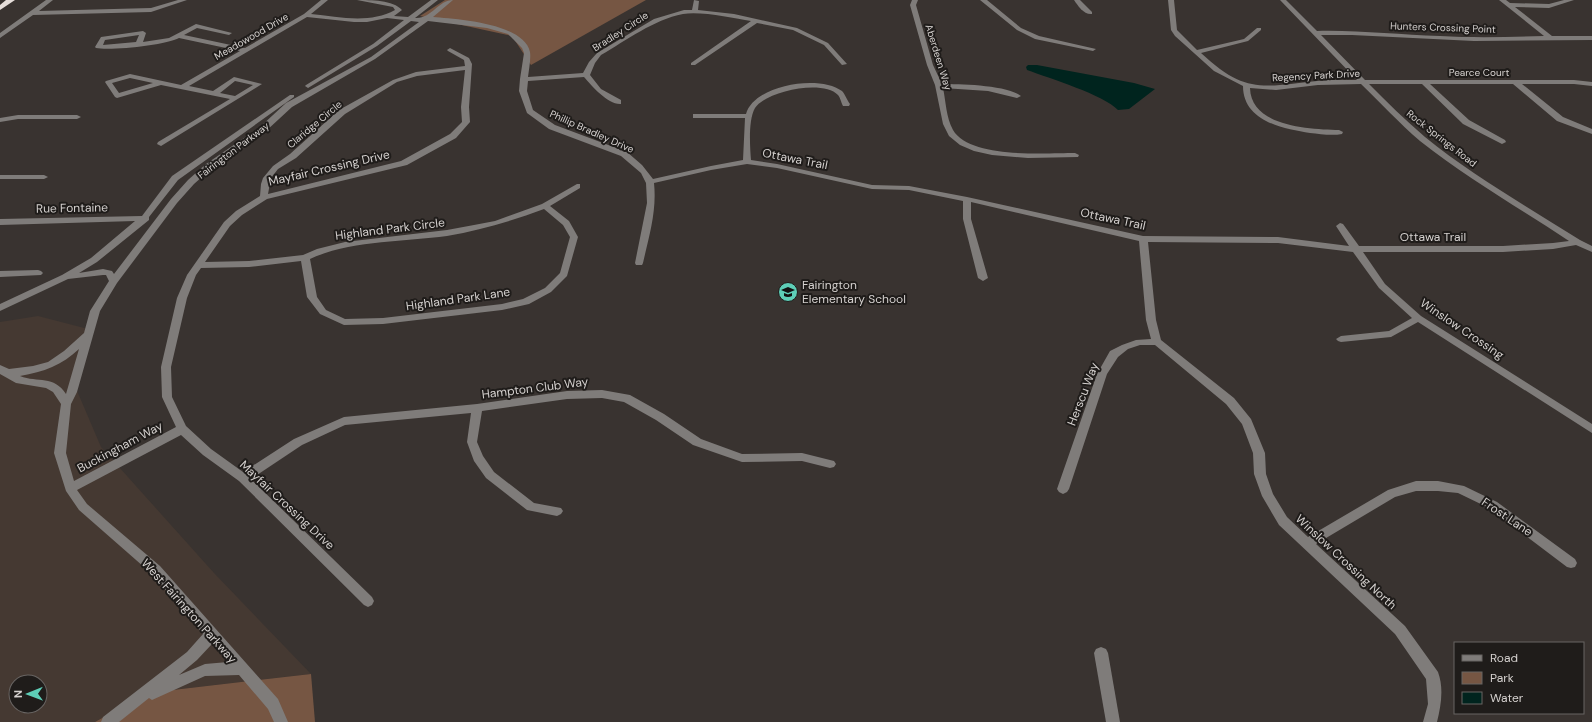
<svg xmlns="http://www.w3.org/2000/svg" width="1592" height="722" font-family="'DM Sans',sans-serif">
<style>
.built{fill:#453932;fill-rule:evenodd}
.green{fill:#765643}
.water{fill:#00241e}
.lines{fill:none;stroke-linecap:round;stroke-linejoin:round}
.minor{fill:#7f7c7a;fill-rule:evenodd}
.highway{fill:#e6deda;fill-rule:evenodd}
.labels{text-anchor:middle;stroke-width:4;stroke-linejoin:round;paint-order:stroke}
.far-street-label{font-size:10px;fill:#d5d1cf;stroke:#1f1c1a}
.street-label{font-size:12px;fill:#d5d1cf;stroke:#1f1c1a}
.poi-label{font-size:12px;fill:#d5d1cf;stroke:#1f1c1a;text-anchor:start}
</style>
<rect width="100%" height="100%" fill="#393330"/>
<!-- built -->
<path class="built" d="M38 316 92 330 72 379 101 447 214 573 311 674 147 693 95 722H0V322ZM16 682H40V706H16Z"/>
<!-- green -->
<g class="green">
<path d="M445 0H646L531 65 512 36 420 16Z"/>
<path d="M311 674 315 722H95L147 693Z"/>
</g>
<!-- water -->
<path class="water" d="M1028 65H1037L1134 83 1155 89 1129 109 1118 110C1104 95 1049 78 1027 70L1026 67Z"/>
<g class="lines">
<!-- minor -->
<g class="minor">
<path d="M46 0H53L39 11 151 8 178 0H187L151 12 33 15 0 38V33Z"/>
<path d="M321 0H328L311 14C339 17 370 24 395 10L393 7 357 0C371 0 393 0 402 10L394 16 408 17 431 0H438L415 18C432 19 438 0 453 0L433 17C456 19 524 23 530 52 531 59 529 69 528 77L583 73 589 62 597 53 654 19 684 10H692L694 0 699 1 698 10 734 14 797 28 828 43 847 64 842 65 824 45 793 30 757 23 695 65H691V63L751 21C733 18 701 11 683 14 653 20 627 40 601 55L595 63 590 75 601 89 621 100V104C608 105 592 86 584 77L528 81 527 91 533 110 555 125 627 152 642 165 653 179 711 166 743 160 745 118H693V114H746C754 85 819 74 842 91 845 94 847 100 850 104L849 106H843C841 102 840 97 838 95 823 79 766 91 755 108 748 120 750 147 751 160L777 164 872 185 909 186 967 197 1143 236 1278 237 1349 246 1336 226 1340 223 1343 224 1359 246H1503L1553 243 1569 241C1519 208 1467 178 1420 141 1399 123 1381 103 1361 84L1318 85 1276 90 1250 88C1251 127 1310 129 1339 130L1343 132 1342 134C1332 136 1320 134 1310 133 1283 129 1243 121 1243 86L1214 71 1175 36 1171 30 1168 0H1174L1177 30 1197 50 1244 39 1257 28H1261V30L1248 41 1201 53C1245 94 1262 87 1317 81 1331 79 1344 80 1357 80L1280 0H1286L1317 31C1358 30 1399 35 1440 36 1475 38 1509 37 1544 36L1499 0H1506L1510 3 1549 4 1564 0H1574L1549 8 1515 7 1552 36H1592V40L1474 41 1352 35H1321L1365 80H1574L1592 82V86L1574 84H1522L1563 117 1592 129V134L1557 121 1513 84H1430L1469 120 1505 140 1506 142 1502 144 1463 124 1422 84H1369C1387 102 1405 120 1425 137 1473 176 1528 207 1580 240L1592 246V252L1576 245 1553 249 1503 252H1363L1385 284 1421 316 1592 424V433L1418 322 1391 337 1341 342 1338 341 1336 339 1341 336 1389 331 1412 318 1379 288 1353 252 1278 243 1148 242 1156 320 1161 340 1234 398 1251 419 1265 453 1266 474 1273 494 1287 517 1308 537 1388 490 1416 481H1438L1464 486 1497 502 1575 559 1577 563 1575 567 1571 568 1567 567 1489 508 1458 493 1438 491H1416L1395 497 1316 544 1405 626 1438 672C1444 688 1441 706 1437 722H1423L1428 704 1426 679 1395 634 1279 525 1262 496 1254 474 1253 453 1242 424 1226 404 1155 345H1140L1128 349 1118 357 1107 374 1069 489 1067 492 1063 494 1059 492 1057 489 1097 374 1110 351 1122 345 1136 340 1151 339 1146 320 1139 241 971 202V219L988 278 983 281 978 278 963 219V201L909 190 872 189 777 168 747 164 711 170 654 183C657 211 649 236 643 263L642 265H636L635 263 647 203 646 183 641 173 621 156 549 129 527 113 519 91 520 79 524 53 522 48 508 34 487 28 428 21 375 59 292 107 266 131 212 168 194 184 177 203 117 283 100 311 77 392 71 404 66 453 74 481 176 427 162 397 161 367 177 298 187 275 224 222 236 211 260 196 261 184 263 178 273 166 290 154 339 110 393 80 416 72 465 66 464 60 448 51 447 50 450 48 469 58 472 64 469 107 470 122 456 138 407 165 267 199 242 215 230 226 205 262 249 261 303 255 317 249 345 242 447 230 474 225 495 221 542 204 577 184H580V188L550 206 569 221 578 237 567 276 551 292 529 304 502 310 383 324 344 325 320 314 307 297 301 261 249 267 201 268 196 275 187 298 171 367 172 397 186 426 211 449 243 472 294 439 344 417 477 404 567 391 602 390 630 395 664 414 701 439 742 454 802 453 834 461 836 464 834 467 830 468 802 461 742 462 693 445 656 420 624 402 602 398 567 399 482 411 477 442 483 456 494 472 534 503 561 508 563 511 561 514 557 516 527 510 486 478 474 461 467 442 471 413 345 425 302 445 251 479 372 597 374 601 372 605 368 607 364 605 239 481 203 455 181 435 77 490 87 504 160 566 278 699 288 722H274L268 709 239 675 205 676 152 700 149 698 119 722H101L103 717 187 652 203 634 152 574 79 510 66 491 54 453 61 404 53 392 46 388 16 383 0 374V365L9 369 33 366 48 362 64 351 84 333 90 311 109 281 106 275H103L68 279 0 311V304L62 275 91 258 135 221 0 225V219L142 216 172 176 290 95H294V97L178 180 149 217V220L97 262 79 273 103 269 112 271 114 274 171 199 188 180 206 164 260 127 286 103 371 57 419 22 411 21 377 46 308 88 305 86 306 85 373 44 404 20 387 18 367 22H354L307 17 189 86 213 91 234 77 262 84 161 146 157 144 158 142 230 99 161 85 117 98 115 97 105 82 106 81 130 74 181 85 240 51 179 38C167 45 110 51 96 48L95 47 101 37 143 31 146 33 143 42 169 38 196 24 232 33 229 35 197 28 184 35 245 48 304 14ZM139 35 136 42 103 45 105 40ZM465 70 461 107 462 122 450 134 401 161 268 194 271 178 278 169 296 158 345 114 397 82 417 76ZM130 78 153 83 119 93 112 83ZM235 81 253 85 235 96 220 93ZM544 209 563 225 570 237 560 273 545 288 523 299 502 304 383 318 345 319 326 310 317 297 310 259C351 240 403 242 447 236 481 230 512 221 544 209ZM79 349 66 394C54 375 38 383 20 376 44 372 62 365 79 349ZM212 644 228 662 205 664 179 675 197 660Z"/>
<path d="M912 0H918L916 5 933 65 942 84C960 84 1007 85 1021 96L1017 98 988 91 943 88C946 102 946 117 953 130 970 159 1045 153 1075 153L1079 155 1078 157 1028 158 992 155 974 151 960 145 949 136 943 124 935 85 927 65 910 5Z"/>
<path d="M980 0H987L1021 28 1039 36 1096 49 1093 51 1035 39 1017 30Z"/>
<path d="M1074 0H1080L1092 12V14C1084 15 1078 6 1074 0Z"/>
<path d="M18 115H77L81 117 77 119H18L0 122V118Z"/>
<path d="M0 175H44L48 177 44 179H0Z"/>
<path d="M38 270 41 271 43 273 41 275 0 277V271Z"/>
<path d="M1101 647 1106 649 1108 653 1120 722H1106L1094 653 1096 649Z"/>
</g>
<!-- highway -->
<path class="highway" d="M6 0H15L0 10V5Z"/>
</g>
<!-- icons -->
<defs>
<g id="school-disc" transform="scale(1)"><circle r="9.5" fill="#5eceb7" stroke="#1f1c1a"/><path d="M0-5L7-2L0 1L-7-2ZM-4 1L0 2.5L4 1V4Q0 6-4 4Z" fill="#111"/></g>
</defs>
<g fill-rule="evenodd">
<use href="#school-disc" x="788" y="292"/>
</g>
<g class="labels">
<!-- far-street labels -->
<g class="far-street-label">
<text transform="translate(1443 27) rotate(2)" y="4">Hunters Crossing Point</text>
<text transform="translate(620 31) rotate(-33)" y="4">Bradley Circle</text>
<text transform="translate(251 36) rotate(-30)" y="4">Meadowood Drive</text>
<text transform="translate(939 57) rotate(73)" y="4">Aberdeen Way</text>
<text x="1479" y="76">Pearce Court</text>
<text transform="translate(1316 75) rotate(-3)" y="4">Regency Park Drive</text>
<text transform="translate(314 124) rotate(-40)" y="4">Claridge Circle</text>
<text transform="translate(592 131) rotate(24)" y="4">Phillip Bradley Drive</text>
<text transform="translate(1442 138) rotate(38)" y="4">Rock Springs Road</text>
<text transform="translate(233 150) rotate(-37)" y="4">Fairington Parkway</text>
</g>
<!-- street labels -->
<g class="street-label">
<text transform="translate(795 159) rotate(11)" y="4">Ottawa Trail</text>
<text transform="translate(329 168) rotate(-13)" y="4">Mayfair Crossing Drive</text>
<text transform="translate(72 208) rotate(-1)" y="4">Rue Fontaine</text>
<text transform="translate(1113 219) rotate(12)" y="4">Ottawa Trail</text>
<text transform="translate(390 229) rotate(-7)" y="4">Highland Park Circle</text>
<text x="1433" y="241">Ottawa Trail</text>
<text transform="translate(458 299) rotate(-8)" y="4">Highland Park Lane</text>
<text transform="translate(1462 329) rotate(34)" y="4">Winslow Crossing</text>
<text transform="translate(535 388) rotate(-7)" y="4">Hampton Club Way</text>
<text transform="translate(1083 394) rotate(-69)" y="4">Herscu Way</text>
<text transform="translate(120 447) rotate(-28)" y="4">Buckingham Way</text>
<text transform="translate(287 505) rotate(43)" y="4">Mayfair Crossing Drive</text>
<text transform="translate(1507 517) rotate(34)" y="4">Frost Lane</text>
<text transform="translate(1346 562) rotate(43)" y="4">Winslow Crossing North</text>
<text transform="translate(189 611) rotate(48)" y="4">West Fairington Parkway</text>
</g>
<!-- poi labels -->
<g class="poi-label">
<text x="802" y="289">Fairington<tspan x="802" dy="14">Elementary School</tspan></text>
</g>
</g>
<!-- legend -->
<rect x="1454" y="642" width="130" height="72" fill="#1f1c1a" stroke="#686462"/>
<rect x="1462" y="655" width="20" height="6" fill="#7f7c7a" stroke="#686462"/>
<text x="1490" y="662" font-size="12" fill="#d5d1cf">Road</text>
<rect x="1462" y="672" width="20" height="12" fill="#765643" stroke="#686462"/>
<text x="1490" y="682" font-size="12" fill="#d5d1cf">Park</text>
<rect x="1462" y="692" width="20" height="12" fill="#00241e" stroke="#686462"/>
<text x="1490" y="702" font-size="12" fill="#d5d1cf">Water</text>
<!-- north arrow -->
<g transform="translate(28 694) rotate(269)"><circle r="19" fill="#1f1c1a" stroke="#686462"/>
<path d="M0-3L7 15L0 10L-7 15Z" fill="#5eceb7"/>
<text y="-6" font-size="11" font-weight="bold" text-anchor="middle" fill="#d5d1cf">N</text>
</g>
</svg>
